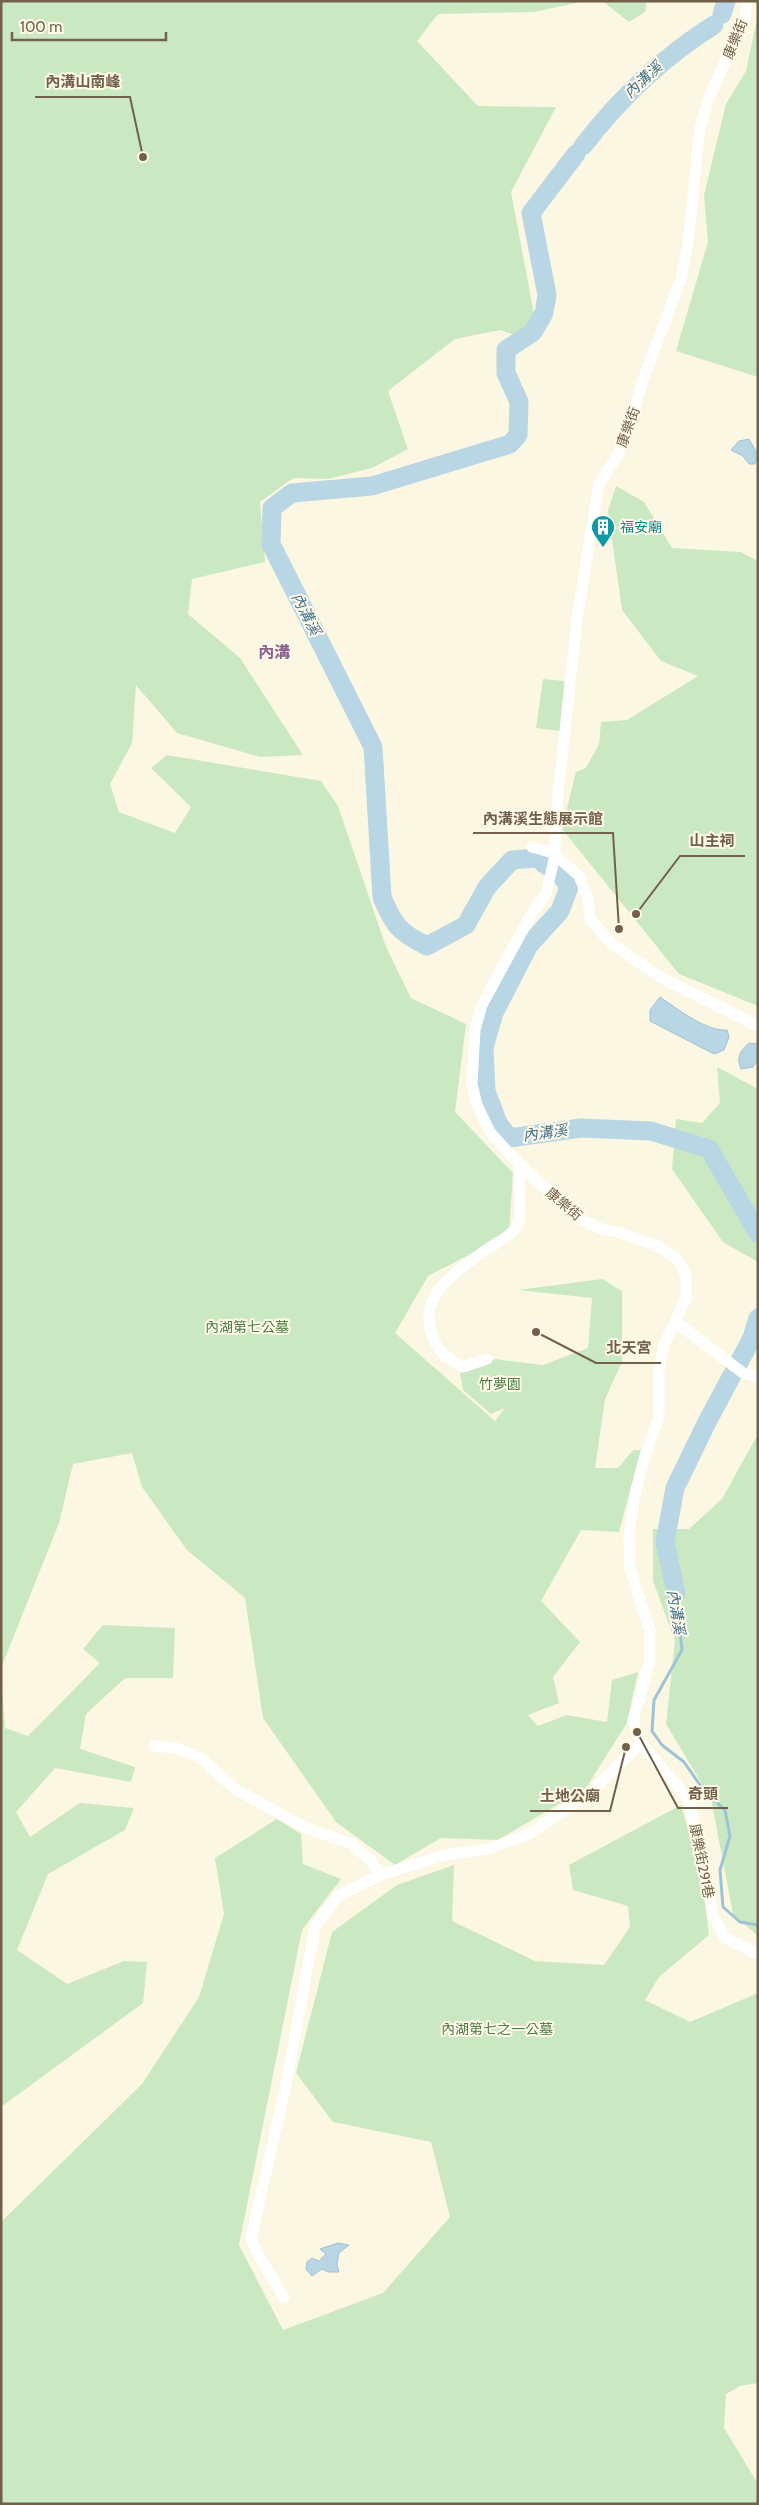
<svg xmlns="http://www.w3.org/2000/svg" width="759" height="2505" font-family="Cabin,'Noto Sans TC',sans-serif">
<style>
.green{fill:#cae9c2}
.water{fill:#b8d6e4;stroke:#9fc3d6}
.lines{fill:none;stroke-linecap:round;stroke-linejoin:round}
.stream{stroke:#9fc3d6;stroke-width:3}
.river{stroke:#b8d6e4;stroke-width:19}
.street{stroke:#fff;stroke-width:11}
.labels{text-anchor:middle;stroke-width:4;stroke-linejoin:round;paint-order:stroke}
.street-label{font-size:14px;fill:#73604a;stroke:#fffae9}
.culture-label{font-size:14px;fill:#0d838f;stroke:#fffae9;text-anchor:start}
.park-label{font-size:14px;fill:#4b7e44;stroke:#fffae9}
.water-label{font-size:15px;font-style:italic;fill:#47748d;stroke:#fffae9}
.quarter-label{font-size:16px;font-weight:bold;fill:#89618f;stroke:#fffae9}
.leader{fill:none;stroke:#73604a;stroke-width:2}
.callout-dot{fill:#73604a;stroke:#fffae9;stroke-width:2}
.callout-label{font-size:15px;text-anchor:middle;font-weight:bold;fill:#73604a;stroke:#fffae9;stroke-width:4;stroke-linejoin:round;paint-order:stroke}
</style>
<rect width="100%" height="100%" fill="#fcf7e3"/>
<!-- green -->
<g class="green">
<path d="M1 1H586L534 12 438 14 417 41 478 106 556 107 511 192 535 319 518 336 500 330 455 339 388 391 408 449 372 468 328 479 293 478 260 502 265 562 192 579 188 614 240 658 303 755 260 757 177 733 136 685 132 743 110 784 119 812 175 833 191 807 151 768 167 755 321 781 338 806 386 947 411 998 466 1024 455 1112 513 1173 509 1234 428 1276 395 1333 495 1421 505 1408 491 1414 463 1390 460 1372 480 1367 495 1359 543 1365 588 1348 592 1298 518 1290 602 1279 622 1291V1362L605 1399 595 1468H618L633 1450H641L619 1532 581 1530 541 1601 580 1642 553 1677 559 1703 528 1715 538 1726 567 1715 607 1722 612 1680 638 1672 627 1723 586 1788 498 1840 441 1838 395 1865 336 1822 263 1718 245 1598 187 1550 142 1487 132 1453 73 1464 59 1523 1 1668Z"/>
<path d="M602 1H647L645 12 629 22Z"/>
<path d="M758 15V377L676 351 708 242 704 195 726 104 746 71Z"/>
<path d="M616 486 644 502 672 548 741 552 758 561V1006L679 974 562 829 576 772 586 768 599 744 601 722 627 720 698 676 661 661 622 610 608 511Z"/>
<path d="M543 679 565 681 560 731 536 728Z"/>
<path d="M717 1067 758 1089V1262L723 1242 672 1169 676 1119 702 1123 720 1103Z"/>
<path d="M758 1434V1936L733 1914 711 1799 666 1724 675 1641 653 1581V1529H689L722 1499Z"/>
<path d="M103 1625 175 1628 173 1678H125L86 1714 80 1749 135 1767 131 1782 55 1768 16 1812 30 1837 80 1803 134 1808 125 1830 48 1874 17 1950 67 1984 124 1961 147 1962 143 2003 1 2107V1673L5 1728 28 1736 100 1663 83 1649Z"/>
<path d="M681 1805 702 1877 709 1935 659 1977 645 2000 690 2022 758 1993V2383L740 2386 726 2394 724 2428 758 2484V2504H1V2222L142 2084 199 1997 224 1914 215 1858 277 1819 301 1834 303 1864 341 1879 302 1930 239 2245 283 2330 383 2293 450 2217 431 2142 333 2122 296 2073 332 1932 397 1885 454 1865 452 1921 535 1961 604 1965 630 1927 628 1906 573 1890 569 1865Z"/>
</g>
<!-- water -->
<g class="water">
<path d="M749 439 758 455 755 464H749L743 456 731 450 739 441Z"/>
<path d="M660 997C676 1008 707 1032 727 1030L729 1037 724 1050 714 1054 650 1021V1010Z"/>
<path d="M749 1043 758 1044V1060L753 1067 741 1069C736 1056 740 1052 749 1043Z"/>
<path d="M338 2243 349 2245 339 2253 337 2264 339 2272H328L322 2269 312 2276 306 2269 307 2262 312 2258 319 2261 326 2254 320 2249Z"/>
</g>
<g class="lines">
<!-- stream -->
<path class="stream" d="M676 1594 682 1650 654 1700 652 1731 662 1745 684 1762 705 1792 725 1810 730 1836 720 1870 723 1907 740 1922 758 1925"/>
<!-- river -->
<g class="river">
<path d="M722 14 726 1"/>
<path d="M583 146C620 98 663 57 714 25"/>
<path d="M545 307 547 295 531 213 576 154"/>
<path d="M537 858 512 860 487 887 466 925 427 946C399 932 394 926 382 897L373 747 271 544 272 508 292 493 372 486 510 444 518 435 519 402 506 373V350L533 332 544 313"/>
<path d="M543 863 561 875 569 887 560 911 529 945 494 1013 484 1047 486 1091 498 1123 509 1138 581 1128 651 1131 709 1149 758 1233"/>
<path d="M676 1594 665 1542 675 1488 707 1422 752 1338 758 1318"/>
</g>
<!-- street -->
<g class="street">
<path d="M747 1 745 18 710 95 700 128 688 244 681 279 643 380 631 423 618 455 599 484 577 619 558 795 554 860 546 893 531 915 482 1005 475 1030 472 1084 477 1105 490 1132 519 1164 554 1196 582 1220 599 1228 621 1233 660 1247 677 1259 686 1275V1298L664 1345 659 1370V1417L644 1459 634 1499 629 1536 630 1568 650 1631V1660L633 1721 641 1743 689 1800 713 1915 725 1938 758 1954"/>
<path d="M532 847 553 853 579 876 588 898 590 919 612 944 660 977 758 1026"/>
<path d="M676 1322 743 1373 758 1377"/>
<path d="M487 1359 463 1367C445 1358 434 1348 430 1328 421 1290 465 1265 492 1246 502 1240 512 1235 518 1224 522 1217 519 1175 519 1164"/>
<path d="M154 1746 176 1748 201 1758 235 1789 308 1829 351 1843 371 1861 380 1875"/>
<path d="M284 2297 258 2255 251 2238 286 2085 315 1926 338 1896 380 1875 445 1855 488 1849 529 1834 592 1791 641 1743"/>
</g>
</g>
<!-- icons -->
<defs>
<g id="building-pin" transform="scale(1.25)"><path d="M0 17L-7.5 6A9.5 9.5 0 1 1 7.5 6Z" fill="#0f9aa8" stroke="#fffae9"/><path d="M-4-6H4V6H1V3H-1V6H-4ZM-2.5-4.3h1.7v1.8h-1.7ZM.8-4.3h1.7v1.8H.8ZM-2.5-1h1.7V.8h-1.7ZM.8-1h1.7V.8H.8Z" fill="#fff"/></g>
</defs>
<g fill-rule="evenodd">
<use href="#building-pin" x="603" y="527"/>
</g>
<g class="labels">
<!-- street labels -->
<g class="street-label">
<text transform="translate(735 39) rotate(-68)" y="5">康樂街</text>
<text transform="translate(628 427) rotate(-70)" y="5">康樂街</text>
<text transform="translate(564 1204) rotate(40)" y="5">康樂街</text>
<text transform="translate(702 1861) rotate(79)" y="5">康樂街291巷</text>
</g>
<!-- culture labels -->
<g class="culture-label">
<text x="620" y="532">福安廟</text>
</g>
<!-- park labels -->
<g class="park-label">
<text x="247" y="1332">內湖第七公墓</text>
<text x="500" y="1389">竹夢園</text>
<text x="497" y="2034">內湖第七之一公墓</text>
</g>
<!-- water labels -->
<g class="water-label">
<text transform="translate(643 80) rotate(-43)" y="5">內溝溪</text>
<text transform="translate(306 614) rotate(63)" y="5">內溝溪</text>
<text transform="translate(545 1133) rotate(-8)" y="5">內溝溪</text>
<text transform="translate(676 1612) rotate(81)" y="5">內溝溪</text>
</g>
<!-- quarter labels -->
<g class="quarter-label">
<text x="274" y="658">內溝</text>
</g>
</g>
<!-- callouts -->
<path class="leader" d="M143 157L130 97H35M619 929L613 833H473M636 914L680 856H745M536 1332L596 1363H661M637 1732L678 1808H728M626 1747L610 1811H530"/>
<g class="callout-dot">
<circle cx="143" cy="157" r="5"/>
<circle cx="619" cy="929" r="5"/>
<circle cx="636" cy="914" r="5"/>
<circle cx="536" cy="1332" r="5"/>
<circle cx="637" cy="1732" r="5"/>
<circle cx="626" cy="1747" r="5"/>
</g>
<g class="callout-label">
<text x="83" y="87">內溝山南峰</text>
<text x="543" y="824">內溝溪生態展示館</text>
<text x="712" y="846">山主祠</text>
<text x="629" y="1353">北天宮</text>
<text x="703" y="1799">奇頭</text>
<text x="570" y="1801">土地公廟</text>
</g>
<!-- border -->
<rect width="759" height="2505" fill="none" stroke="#73604a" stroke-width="5"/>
<!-- scale -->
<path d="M12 32v8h154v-8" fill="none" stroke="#73604a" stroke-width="2.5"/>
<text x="20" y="32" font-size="15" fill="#73604a" stroke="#fffae9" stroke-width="4" paint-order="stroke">100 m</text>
</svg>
